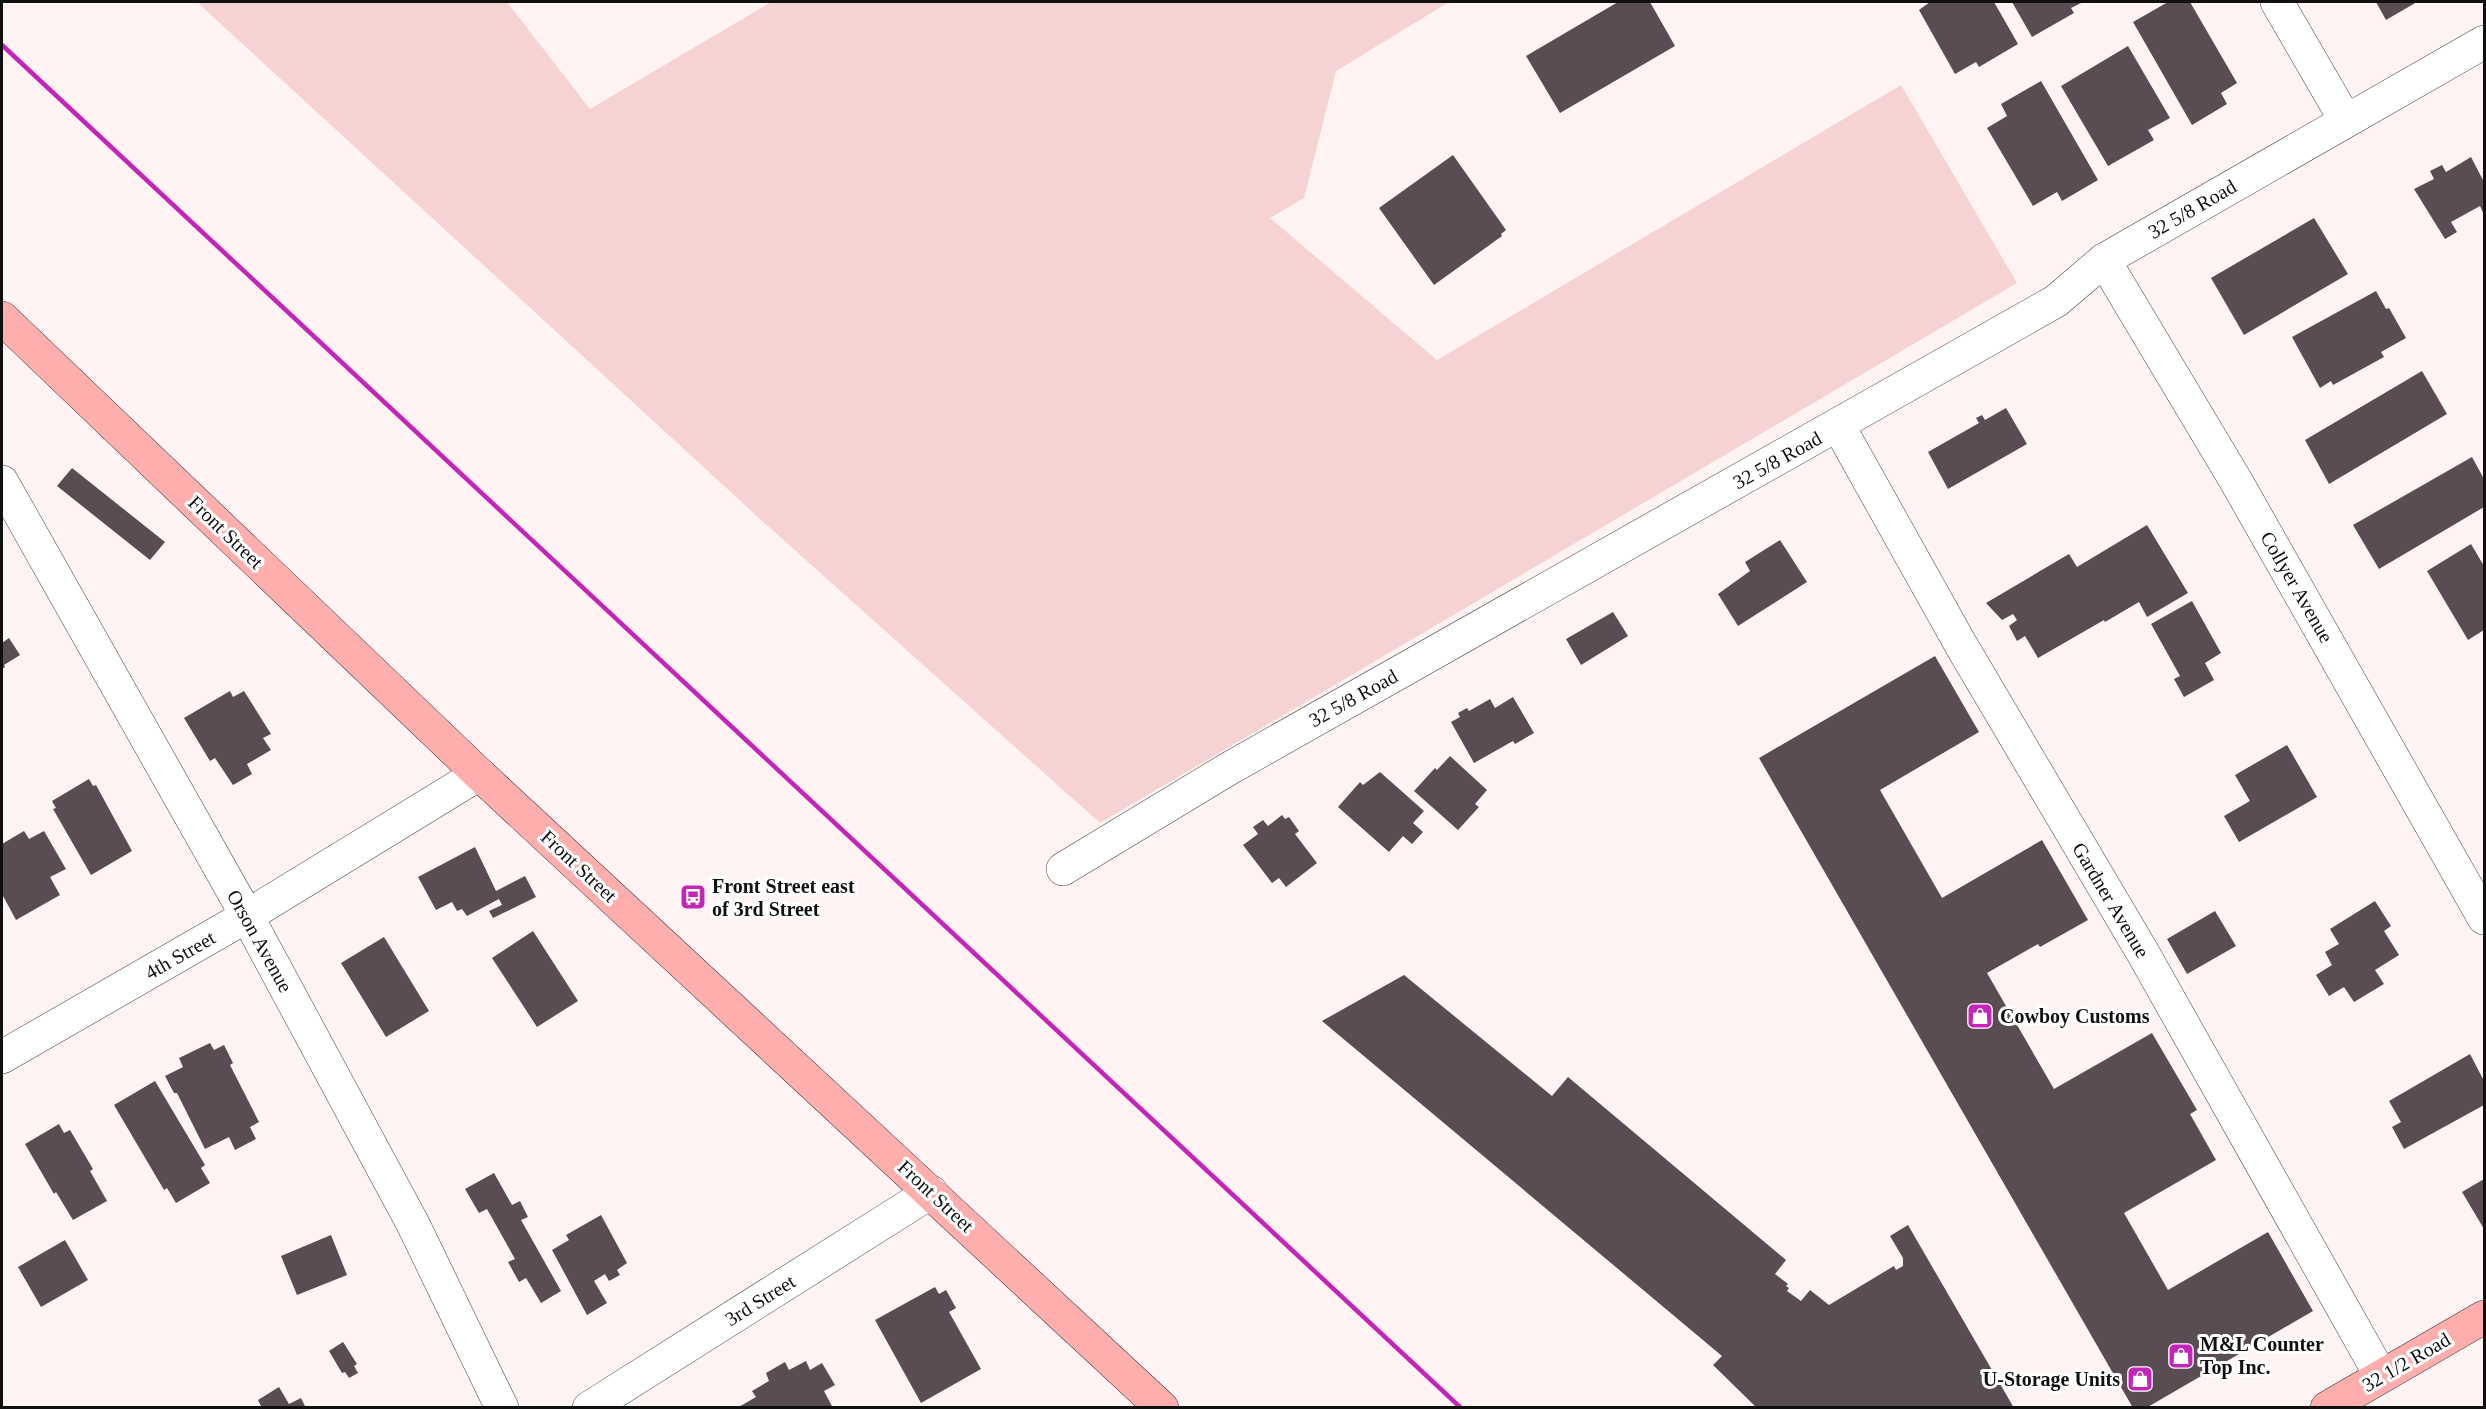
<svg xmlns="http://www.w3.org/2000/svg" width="2486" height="1409" font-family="Georgia,serif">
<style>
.farmland{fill:#f6d3d2}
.building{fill:#594c52}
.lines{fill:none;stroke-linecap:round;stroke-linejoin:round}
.street-casing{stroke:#434343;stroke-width:34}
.secondary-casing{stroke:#323232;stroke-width:34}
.street{stroke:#fff;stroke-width:33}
.secondary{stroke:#ffaeae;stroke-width:33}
.rail{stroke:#c225b7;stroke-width:4.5}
.labels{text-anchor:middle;stroke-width:6;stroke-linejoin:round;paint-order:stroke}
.street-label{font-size:20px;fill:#101010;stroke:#fff}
.poi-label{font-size:20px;font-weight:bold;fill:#101010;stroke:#fff;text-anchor:start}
</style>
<rect width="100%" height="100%" fill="#fff3f3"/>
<!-- farmland -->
<path class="farmland" d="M202 2H507L590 109 771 2H1449L1336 71 1304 198 1270 218 1437 360 1901 85 2017 283 1100 823 759 518 199 4Z"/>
<!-- building -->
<g class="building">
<path d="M1618 2H1650L1675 46 1560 113 1526 56Z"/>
<path d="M1930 2H1994L2018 44 1979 67 1976 62 1955 74 1919 10Z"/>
<path d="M2012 2H2083L2071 8 2074 13 2032 37Z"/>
<path d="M2168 2H2190L2237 83 2221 93 2227 104 2192 125 2133 22Z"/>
<path d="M2376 2H2417L2386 20Z"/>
<path d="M2128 46 2170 118 2148 130 2154 140 2108 166 2061 86Z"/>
<path d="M2041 81 2098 180 2062 201 2057 192 2033 206 1987 128 2007 116 2001 104Z"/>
<path d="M1453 155 1506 230 1501 234 1502 236 1434 285 1379 208Z"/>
<path d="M2471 157 2484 182V215L2480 206 2451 222 2457 232 2445 239 2414 189 2434 179 2430 171 2442 165 2446 172Z"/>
<path d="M2314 218 2348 274 2244 335 2211 278Z"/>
<path d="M2376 291 2386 309 2389 308 2406 338 2381 352 2384 357 2333 385 2331 381 2320 388 2292 337Z"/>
<path d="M2422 371 2447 414 2329 484 2305 440Z"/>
<path d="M2006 408 2027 444 1948 489 1928 452 1979 423 1976 418 1982 415 1985 420Z"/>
<path d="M2472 457 2484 479V507L2379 569 2353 525Z"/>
<path d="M72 468 165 542 150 560 57 486Z"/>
<path d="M2147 525 2188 593 2147 617 2139 602 2105 622 2104 620 2038 658 2025 636 2017 641 2009 626 2017 620 2013 614 2002 620 1986 603 2069 554 2077 567Z"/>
<path d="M1780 540 1807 582 1738 626 1718 594 1750 571 1745 562Z"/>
<path d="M2471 544 2484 566V630L2468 640 2427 571Z"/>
<path d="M2192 601 2221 653 2205 663 2214 680 2184 697 2174 679 2180 676 2151 624Z"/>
<path d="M1613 612 1628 636 1581 665 1566 639Z"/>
<path d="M9 638 20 655 4 665 5 667 2 669V643Z"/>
<path d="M1935 656 1979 732 1880 790 1942 898 2042 840 2088 920 2040 947 2038 944 1987 973 2054 1089 2152 1033 2197 1110 2190 1114 2216 1160 2124 1213 2168 1290 2268 1232 2313 1311 2146 1408H2133L1759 758Z"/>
<path d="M230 691 233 697 244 691 271 734 263 738 271 750 247 764 252 774 233 785 215 758 210 761 184 718Z"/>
<path d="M1513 697 1534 733 1515 744 1513 741 1474 763 1451 722 1460 717 1458 713 1467 708 1469 711 1490 699 1495 708Z"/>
<path d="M2287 745 2317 797 2239 842 2224 816 2250 801 2235 775Z"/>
<path d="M1450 756 1487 790 1475 804 1479 807 1458 830 1414 791 1435 768 1437 770Z"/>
<path d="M1380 772 1424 811 1413 823 1423 832 1412 844 1403 836 1389 852 1338 807 1360 782 1363 785Z"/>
<path d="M89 779 93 786 96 785 132 851 91 875 53 809 56 808 52 801Z"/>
<path d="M1282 815 1285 819 1289 817 1299 831 1295 834 1317 863 1286 887 1279 878 1272 883 1243 845 1258 834 1253 827 1263 820 1268 826Z"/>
<path d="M24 831 29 839 44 831 66 869 50 877 60 895 16 920 2 894V844Z"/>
<path d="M475 847 496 891 525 876 536 897 493 918 489 911 502 905 499 899 467 916 462 909 457 911 452 902 436 910 418 877Z"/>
<path d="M2375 901 2391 926 2384 931 2399 955 2375 970 2384 984 2354 1002 2344 987 2329 996 2316 975 2332 965 2325 952 2339 944 2330 929Z"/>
<path d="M2215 911 2236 946 2187 974 2167 939Z"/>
<path d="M533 931 578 1001 537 1027 492 958Z"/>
<path d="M384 937 429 1011 386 1037 341 963Z"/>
<path d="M1404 975 1552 1096 1568 1077 1786 1260 1775 1274 1788 1284 1786 1286 1789 1288 1787 1291 1801 1301 1810 1290 1829 1305 1894 1266 1896 1270 1903 1266V1258L1890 1236 1908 1225 2014 1408H1757L1713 1365 1722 1356 1322 1021Z"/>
<path d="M210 1043 214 1050 224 1045 233 1063 230 1065 259 1122 250 1127 256 1139 235 1150 229 1137 205 1149 177 1093H174L165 1076 183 1067 179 1058Z"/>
<path d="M2470 1054 2484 1081V1105L2404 1149 2392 1127 2401 1122 2389 1101Z"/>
<path d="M155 1081 205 1165 201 1168 210 1183 176 1203 167 1188 164 1190 114 1105Z"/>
<path d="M59 1124 64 1133 70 1130 93 1169 90 1171 107 1201 73 1220 56 1192 54 1194 25 1144Z"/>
<path d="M494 1173 512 1205 520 1201 528 1217 521 1220 561 1291 541 1303 526 1278 519 1282 508 1262 515 1259 487 1209 479 1213 465 1189Z"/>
<path d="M2484 1179V1229L2462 1192Z"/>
<path d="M601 1215 627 1263 617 1270 620 1275 609 1281 605 1274 594 1281 607 1303 587 1315 552 1250 569 1240 566 1235Z"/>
<path d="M331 1235 347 1275 297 1295 281 1256Z"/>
<path d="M65 1240 88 1280 41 1307 18 1267Z"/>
<path d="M935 1287 939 1294 946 1290 956 1308 949 1312 981 1369 921 1403 875 1320Z"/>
<path d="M343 1342 357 1364 354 1366 358 1373 349 1378 345 1372 342 1373 329 1351Z"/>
<path d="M806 1361 810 1370 822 1363 835 1385 824 1391 833 1408H737L756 1397 752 1391 769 1381 766 1373 785 1362 789 1370Z"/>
<path d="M279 1387 289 1404 301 1398 306 1408H262L258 1400Z"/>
</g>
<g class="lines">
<!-- street casing -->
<g class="street-casing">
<g id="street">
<path d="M2277 2 2346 121"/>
<path d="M2104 260 2236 481 2484 918"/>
<path d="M1838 425 1961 645 2143 953 2381 1376"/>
<path d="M2 482 247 916 413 1224 502 1408"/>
<path d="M1063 869 1230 768 2056 301 2104 260 2484 42"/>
<path d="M2 1057 247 916 479 774"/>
<path d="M589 1408 931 1192"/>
</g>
</g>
<!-- secondary casing -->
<g class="secondary-casing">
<g id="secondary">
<path d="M2 318 479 774 1162 1408"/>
<path d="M2327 1408 2484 1317"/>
</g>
</g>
<!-- street -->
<use href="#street" class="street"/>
<!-- secondary -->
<use href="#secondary" class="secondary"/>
<!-- rail -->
<path class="rail" d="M2 45 1461 1408"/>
</g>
<!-- icons -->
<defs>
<g id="bus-square" transform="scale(1.35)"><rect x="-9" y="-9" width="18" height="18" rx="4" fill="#c225b7" stroke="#fff"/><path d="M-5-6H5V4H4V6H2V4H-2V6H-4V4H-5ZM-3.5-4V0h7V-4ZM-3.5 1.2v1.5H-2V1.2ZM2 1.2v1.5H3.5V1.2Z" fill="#fff"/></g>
<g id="shop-square" transform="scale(1.35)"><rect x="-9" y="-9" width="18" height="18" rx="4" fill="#c225b7" stroke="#fff"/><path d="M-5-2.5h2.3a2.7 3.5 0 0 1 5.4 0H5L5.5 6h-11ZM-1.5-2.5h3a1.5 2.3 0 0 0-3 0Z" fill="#fff"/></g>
</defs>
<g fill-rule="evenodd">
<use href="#bus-square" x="693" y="897"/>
<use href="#shop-square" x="1980" y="1016"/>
<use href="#shop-square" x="2181" y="1356"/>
<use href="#shop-square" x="2140" y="1379"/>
</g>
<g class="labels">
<!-- street labels -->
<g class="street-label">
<text transform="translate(2192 209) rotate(-30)" y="7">32 5/8 Road</text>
<text transform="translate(1777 460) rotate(-29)" y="7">32 5/8 Road</text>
<text transform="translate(226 532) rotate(44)" y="7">Front Street</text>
<text transform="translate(2297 587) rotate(60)" y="7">Collyer Avenue</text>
<text transform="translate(1353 698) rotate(-29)" y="7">32 5/8 Road</text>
<text transform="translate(579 866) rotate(43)" y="7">Front Street</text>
<text transform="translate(2111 900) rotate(59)" y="7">Gardner Avenue</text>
<text transform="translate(260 941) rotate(61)" y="7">Orson Avenue</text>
<text transform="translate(180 955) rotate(-30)" y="7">4th Street</text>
<text transform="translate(936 1196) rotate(43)" y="7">Front Street</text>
<text transform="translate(760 1300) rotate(-32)" y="7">3rd Street</text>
<text transform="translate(2406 1362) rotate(-30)" y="7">32 1/2 Road</text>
</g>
<!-- poi labels -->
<g class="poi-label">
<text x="712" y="893">Front Street east<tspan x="712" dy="23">of 3rd Street</tspan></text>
<text x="2000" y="1023">Cowboy Customs</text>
<text x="2200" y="1351">M&amp;L Counter<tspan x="2200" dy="23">Top Inc.</tspan></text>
<text x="2120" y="1386" text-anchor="end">U-Storage Units</text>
</g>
</g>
<!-- border -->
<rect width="2486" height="1409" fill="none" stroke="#101010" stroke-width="6"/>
</svg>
